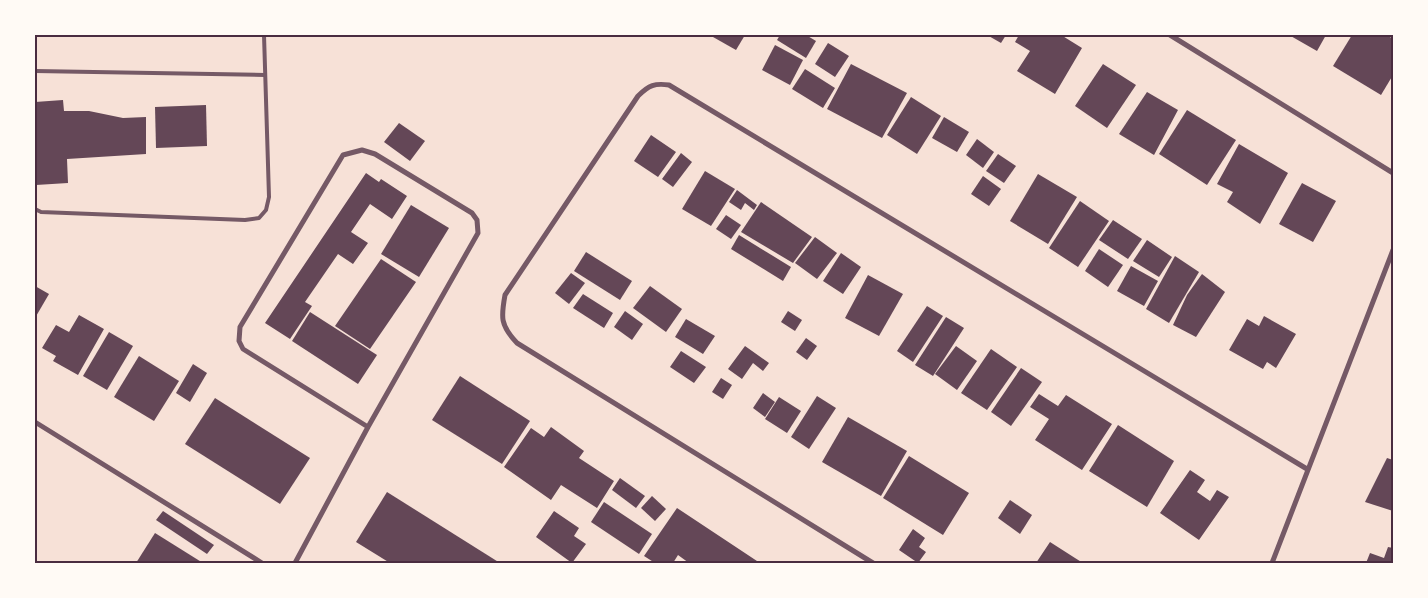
<svg xmlns="http://www.w3.org/2000/svg" width="1428" height="598" font-family="'IBM Plex Sans',sans-serif">
<style>
.building{fill:#644757}
.lines{fill:none;stroke-linecap:round;stroke-linejoin:round}
.service{stroke:#755966;stroke-width:4}
.minor{stroke:#755966;stroke-width:5}
.neatline{fill:none;stroke:#4a2c40;stroke-width:2}
</style>
<rect width="100%" height="100%" fill="#f7e1d7"/>
<!-- building -->
<g class="building">
<path d="M714 35H745L736 50 713 37Z"/>
<path d="M780 35H806L816 41 806 58 777 40Z"/>
<path d="M987 35H1006L1001 43Z"/>
<path d="M1019 35H1061L1082 48 1055 94 1017 71 1030 51 1015 42Z"/>
<path d="M1289 35H1326L1317 51Z"/>
<path d="M1352 35H1387L1393 39V75L1381 95 1333 66Z"/>
<path d="M828 43 849 56 835 77 815 64Z"/>
<path d="M775 45 803 60 790 85 762 70Z"/>
<path d="M851 64 907 93 882 138 827 109Z"/>
<path d="M1103 64 1136 85 1107 128 1075 106Z"/>
<path d="M805 69 835 88 823 108 792 89Z"/>
<path d="M1147 92 1178 110 1154 155 1119 134Z"/>
<path d="M911 97 941 116 917 154 887 135Z"/>
<path d="M63 100 64 111H89L123 118 146 117V154L67 159 68 183 36 185 35 102Z"/>
<path d="M206 105 207 146 156 148 155 107Z"/>
<path d="M1187 110 1236 140 1207 185 1159 154Z"/>
<path d="M944 117 969 132 957 152 932 138Z"/>
<path d="M399 123 425 141 410 161 384 142Z"/>
<path d="M651 135 676 152 658 177 634 161Z"/>
<path d="M977 139 994 152 983 168 966 155Z"/>
<path d="M1239 144 1288 173 1260 224 1227 202 1233 192 1217 184Z"/>
<path d="M681 153 692 162 673 187 662 179Z"/>
<path d="M998 154 1016 166 1004 183 986 171Z"/>
<path d="M705 171 735 189 711 226 682 209Z"/>
<path d="M366 173 379 182 381 179 407 196 392 219 370 204 351 232 368 243 353 264 338 254 305 302 312 306 290 339 265 323Z"/>
<path d="M1038 174 1077 197 1048 244 1010 221Z"/>
<path d="M983 176 1001 189 989 206 971 194Z"/>
<path d="M1302 183 1336 201 1313 242 1279 224Z"/>
<path d="M737 190 757 205 754 210 745 203 741 210 729 202Z"/>
<path d="M1080 201 1109 221 1078 267 1049 248Z"/>
<path d="M761 202 812 237 793 263 741 232Z"/>
<path d="M411 205 449 228 419 277 381 254Z"/>
<path d="M726 215 741 225 731 239 716 229Z"/>
<path d="M1113 220 1142 239 1128 259 1099 240Z"/>
<path d="M739 235 791 267 783 281 731 249Z"/>
<path d="M815 237 837 253 817 279 795 263Z"/>
<path d="M1147 240 1172 257 1159 277 1133 261Z"/>
<path d="M1099 249 1123 265 1108 287 1085 271Z"/>
<path d="M586 252 632 281 620 300 574 271Z"/>
<path d="M841 253 861 267 843 294 823 281Z"/>
<path d="M1175 256 1199 272 1169 323 1146 309Z"/>
<path d="M381 259 416 282 370 349 335 326Z"/>
<path d="M1131 266 1158 281 1144 306 1117 291Z"/>
<path d="M571 273 585 283 569 304 555 293Z"/>
<path d="M1202 274 1225 292 1196 337 1173 325 1187 295Z"/>
<path d="M868 275 903 294 879 336 845 318Z"/>
<path d="M35 286 49 294 35 318Z"/>
<path d="M650 286 682 309 666 332 633 308Z"/>
<path d="M583 294 613 313 604 328 573 308Z"/>
<path d="M927 306 943 316 913 362 897 351Z"/>
<path d="M625 311 643 324 632 340 614 327Z"/>
<path d="M788 311 802 320 795 331 781 322Z"/>
<path d="M310 312 377 355 358 384 292 341Z"/>
<path d="M79 315 104 329 78 375 53 361 56 356 42 348 56 325 69 332Z"/>
<path d="M1264 316 1296 334 1276 368 1267 362 1263 369 1229 350 1247 319 1259 326Z"/>
<path d="M946 317 964 328 933 376 915 365Z"/>
<path d="M686 319 715 336 703 354 675 337Z"/>
<path d="M109 332 133 346 107 390 83 376Z"/>
<path d="M806 338 817 346 807 360 796 352Z"/>
<path d="M745 346 769 363 763 371 753 363 742 379 728 369Z"/>
<path d="M956 346 977 361 957 390 935 374Z"/>
<path d="M991 349 1017 367 987 410 961 393Z"/>
<path d="M681 351 706 367 694 383 670 367Z"/>
<path d="M139 356 179 381 154 421 114 397Z"/>
<path d="M193 364 207 373 190 402 176 393Z"/>
<path d="M1021 368 1042 382 1011 426 991 412Z"/>
<path d="M460 376 530 421 502 464 432 420Z"/>
<path d="M721 378 732 385 723 399 712 392Z"/>
<path d="M763 393 775 402 765 417 753 408Z"/>
<path d="M1039 394 1058 406 1066 395 1112 424 1082 470 1035 440 1049 419 1030 407Z"/>
<path d="M817 396 836 408 809 449 791 437Z"/>
<path d="M779 397 801 411 787 433 765 419Z"/>
<path d="M215 398 310 458 280 504 185 444Z"/>
<path d="M848 417 907 451 881 496 822 462Z"/>
<path d="M1118 425 1174 461 1147 507 1089 471Z"/>
<path d="M551 427 584 451 579 458 614 481 597 508 561 485 551 500 504 467 531 428 544 437Z"/>
<path d="M909 456 969 493 943 535 883 498Z"/>
<path d="M1387 458 1393 460V511L1365 502Z"/>
<path d="M1190 470 1205 480 1197 492 1210 501 1217 490 1229 497 1199 540 1160 513Z"/>
<path d="M620 478 645 496 636 508 612 490Z"/>
<path d="M387 492 500 563H390L356 542Z"/>
<path d="M652 496 666 509 655 521 641 508Z"/>
<path d="M1010 500 1032 515 1020 534 998 518Z"/>
<path d="M604 502 652 534 639 554 591 522Z"/>
<path d="M677 508 760 563H689L678 555 673 563H655L644 556Z"/>
<path d="M163 511 214 545 207 554 156 520Z"/>
<path d="M554 511 579 528 574 536 586 544 572 563 536 537Z"/>
<path d="M913 529 925 538 919 547 926 552 918 563 899 550Z"/>
<path d="M155 533 203 563H136Z"/>
<path d="M1050 542 1075 558 1083 563H1036Z"/>
<path d="M1388 547 1393 548V563H1366L1370 553 1384 558Z"/>
</g>
<g class="lines">
<!-- service -->
<g class="service">
<path d="M35 71 265 75"/>
<path d="M35 209 41 212 245 220 259 218 266 210 269 197 264 35"/>
</g>
<!-- minor -->
<g class="minor">
<path d="M1170 35 1393 173"/>
<path d="M35 422 262 563"/>
<path d="M295 563 368 427 478 233 477 220 472 213 375 154 362 150 343 155 240 327 239 341 243 349 368 427"/>
<path d="M873 563 517 343C500 325 501 317 505 295L638 96C649 85 655 83 669 85L1307 469"/>
<path d="M1272 563 1393 250"/>
</g>
</g>
<!-- border -->
<rect width="1428" height="598" fill="none" stroke="#fffaf5" stroke-width="72"/>
<rect x="36" y="36" width="1356" height="526" class="neatline"/>
</svg>
